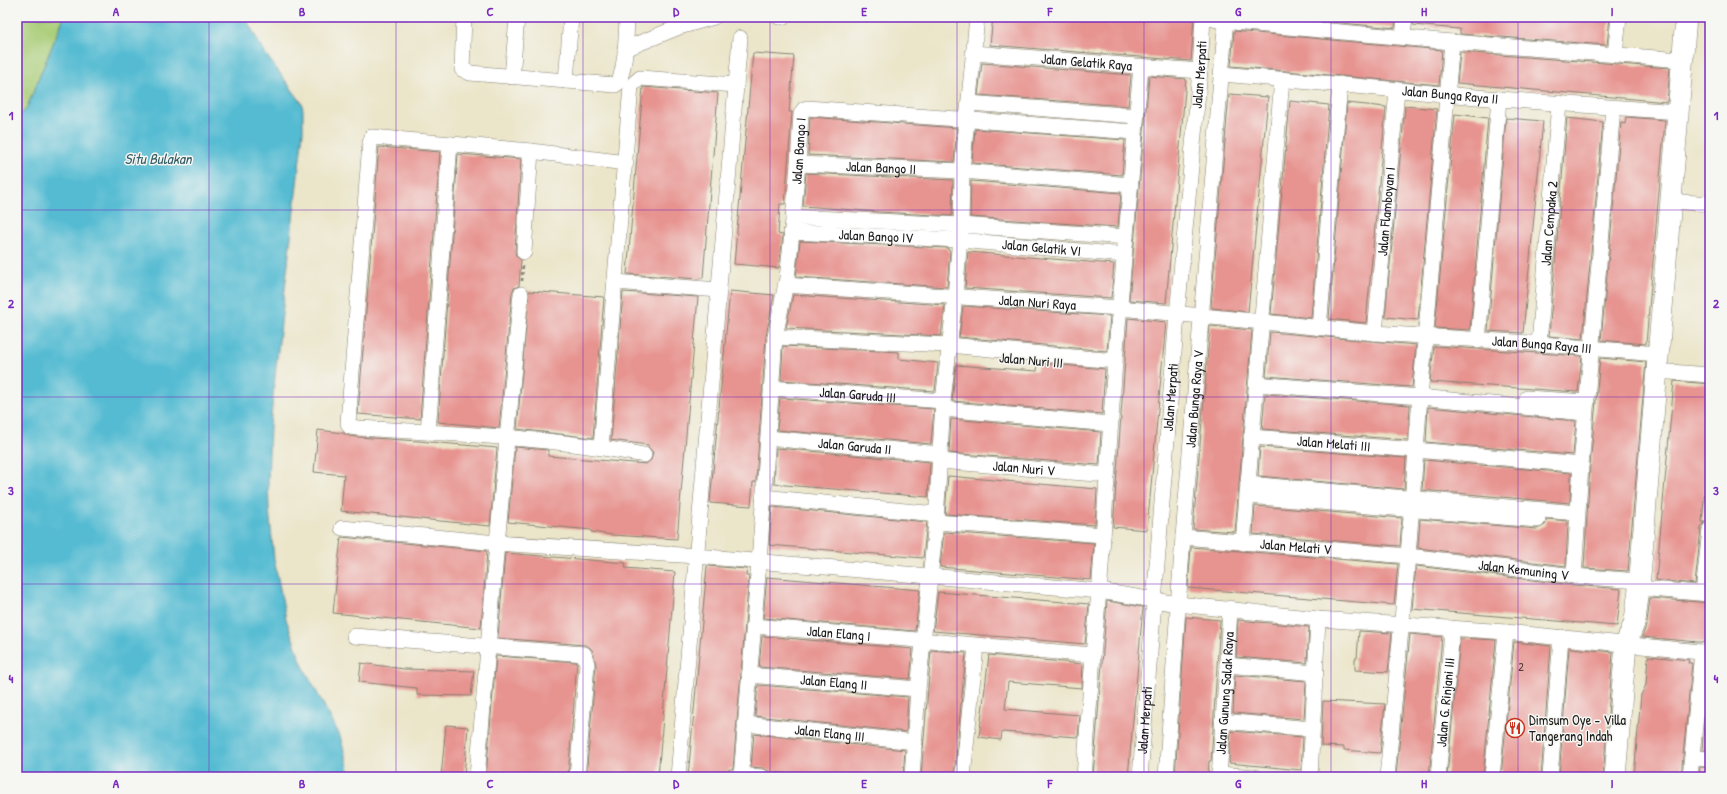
<svg xmlns="http://www.w3.org/2000/svg" width="1727" height="794" font-family="'Patrick Hand',sans-serif">
<style>
.green{fill:#a7cc75;stroke:#627448}
.water{fill:#54bbd2;stroke:#386c77}
.building{fill:#e7938f}
.lines{fill:none;stroke-linecap:round;stroke-linejoin:round}
.street-casing{stroke:#848072;stroke-width:16}
.secondary-casing{stroke:#848072;stroke-width:22}
.path{stroke:#848072;stroke-width:2.5;stroke-dasharray:3 3;stroke-linecap:butt}
.street{stroke:#fff;stroke-width:15}
.secondary{stroke:#fff;stroke-width:21}
.grid{fill:none;stroke:#7b2cbf;stroke-width:1;stroke-opacity:0.55}
.labels{text-anchor:middle;stroke-width:3;stroke-linejoin:round;paint-order:stroke}
.number-label{font-size:12px;fill:#4f3a39}
.street-label{font-size:14px;fill:#1c1c1c;stroke:#f6f6f2}
.poi-label{font-size:14px;fill:#1c1c1c;stroke:#f6f6f2;text-anchor:start}
.water-label{font-size:15px;font-style:italic;fill:#325c65;stroke:#f6f6f2}
.neatline{fill:none;stroke:#7b2cbf;stroke-width:1.5}
.grid-label{font-size:13px;text-anchor:middle;font-weight:bold;fill:#7b2cbf}
</style>
<rect width="100%" height="100%" fill="#f6f6f2"/>
<filter id="ink" filterUnits="userSpaceOnUse"><feTurbulence type="fractalNoise" baseFrequency=".025" numOctaves="2"/><feDisplacementMap in="SourceGraphic" scale="8" xChannelSelector="R" yChannelSelector="G"/><feConvolveMatrix kernelMatrix="1 2 1 2 8 2 1 2 1" color-interpolation-filters="sRGB"/></filter>
<filter id="wash" filterUnits="userSpaceOnUse"><feTurbulence type="fractalNoise" baseFrequency=".012" numOctaves="4" result="noise"/><feDisplacementMap in="SourceGraphic" scale="16" xChannelSelector="R" yChannelSelector="G"/><feGaussianBlur stdDeviation="0.9" result="paint"/><feColorMatrix in="noise" values="0 0 0 0 0 0 0 0 0 0 0 0 0 0 0 0 0 1.4 0 .05"/><feComposite in="paint" operator="in"/></filter>
<g filter="url(#wash)">
<rect width="100%" height="100%" fill="#ebe5c9"/>
<!-- green -->
<path class="green" d="M17 17H64L26 110 17 117Z"/>
<!-- water -->
<path class="water" d="M64 17H245L264 52 302 103 303 111V132L276 367 270 426 268 482 269 509 274 559 286 619 302 664 340 736 351 777H17V117L26 110Z"/>
<g id="blocks">
<!-- building -->
<g class="building">
<path d="M993 17H1194L1191 61 990 45Z"/>
<path d="M1277 17H1396L1395 28Z"/>
<path d="M1414 17H1610L1607 45 1460 34V29L1413 25Z"/>
<path d="M1234 31 1442 50 1439 85 1231 66Z"/>
<path d="M1460 52 1670 68 1667 102 1457 83Z"/>
<path d="M753 53 794 56 789 112H792L785 204H780L778 234 783 235 779 268 734 264Z"/>
<path d="M982 63 1131 75 1128 106 978 95Z"/>
<path d="M1149 76 1186 79 1166 303 1129 300Z"/>
<path d="M643 87 718 93 703 278H699V279L627 274Z"/>
<path d="M1229 94 1268 97 1248 312 1212 308 1211 306Z"/>
<path d="M1290 101 1329 105 1311 318 1271 314Z"/>
<path d="M1347 103 1386 107 1366 323 1329 319Z"/>
<path d="M1405 106 1437 109 1418 320 1385 317Z"/>
<path d="M1455 114 1488 118 1470 330 1435 328Z"/>
<path d="M810 117 957 128 954 162 808 155Z"/>
<path d="M1626 117 1665 120 1646 344 1601 340 1621 123 1625 124Z"/>
<path d="M1506 118 1543 121 1523 333 1488 331Z"/>
<path d="M1567 118 1603 122 1583 339 1549 336Z"/>
<path d="M975 129 1125 140 1122 175 972 163Z"/>
<path d="M379 147 440 152 420 419 358 414Z"/>
<path d="M458 154 521 159 515 251 516 256 521 260 519 286 514 288 512 293 499 428 438 422Z"/>
<path d="M806 173 953 180 952 216 879 212 803 206Z"/>
<path d="M971 181 1121 193 1118 227 970 217Z"/>
<path d="M800 241 948 248V250L950 251 947 287 796 277Z"/>
<path d="M968 252 1114 264 1111 298 965 288Z"/>
<path d="M529 291 604 297 593 438 517 429Z"/>
<path d="M730 291 774 295 766 336 756 482H753L751 506 710 503Z"/>
<path d="M623 292 698 297 677 539 612 535 591 532V530L508 522 515 447 548 450V456L646 464 651 460 653 452 648 447V445L611 440Z"/>
<path d="M793 295 945 305 941 336 786 328Z"/>
<path d="M963 306 1110 316 1107 351 959 337Z"/>
<path d="M1128 318 1166 322 1147 530 1113 527Z"/>
<path d="M1210 326 1252 330 1235 532 1193 529Z"/>
<path d="M1270 332 1416 345 1412 387 1266 376Z"/>
<path d="M783 346 899 352V359L938 363 935 391 781 380Z"/>
<path d="M1434 346 1582 356 1578 392 1430 382Z"/>
<path d="M1600 358 1646 362 1628 571 1584 568 1590 466Z"/>
<path d="M1038 363 1105 369 1102 414 952 401 956 365 1037 371Z"/>
<path d="M1674 381 1710 384V436L1702 522H1705L1701 528 1695 584 1656 580Z"/>
<path d="M1265 394 1410 405 1408 440 1262 429Z"/>
<path d="M780 398 934 409 931 444 777 430Z"/>
<path d="M1428 407 1576 421 1573 455 1426 442Z"/>
<path d="M951 419 1101 432 1099 465 949 453Z"/>
<path d="M318 430 343 433 349 436 357 437 418 441 497 448 490 526 341 511 344 475 314 472Z"/>
<path d="M1260 447 1406 458 1404 489 1258 476Z"/>
<path d="M776 448 930 462 928 497 774 484Z"/>
<path d="M1424 460 1571 473 1570 503 1422 490Z"/>
<path d="M948 476 1097 489 1095 525 945 514Z"/>
<path d="M1255 506 1402 518 1400 546 1253 534Z"/>
<path d="M772 507 927 522 923 558 769 545Z"/>
<path d="M1420 519 1537 529 1545 525 1547 519 1568 521 1566 566 1418 548Z"/>
<path d="M944 532 1094 543 1091 580 940 567Z"/>
<path d="M341 537 487 551 481 628 333 613Z"/>
<path d="M1191 547 1398 564 1394 605 1188 588Z"/>
<path d="M505 553 626 563 625 568 675 572 658 777H586L596 665 593 651 589 647 585 645 498 638Z"/>
<path d="M707 566 747 569 746 576H749L733 769H729L728 777H688Z"/>
<path d="M1416 566 1573 585 1621 589 1617 626 1412 609Z"/>
<path d="M767 577 920 590 915 631 763 618Z"/>
<path d="M938 592 1089 604 1085 644 933 631Z"/>
<path d="M1650 598 1710 603V643L1642 637 1647 623Z"/>
<path d="M1107 601 1143 607 1128 777H1093Z"/>
<path d="M1186 617 1220 620 1211 761H1209L1208 777H1175Z"/>
<path d="M1238 620 1309 627 1307 663 1236 657Z"/>
<path d="M1359 631 1392 633 1388 672 1355 670V658H1357Z"/>
<path d="M1410 634 1442 637 1429 777H1396Z"/>
<path d="M762 636 913 649 910 679 759 667Z"/>
<path d="M1460 638 1496 640 1483 777H1447Z"/>
<path d="M1514 642 1551 646 1541 777H1501Z"/>
<path d="M1569 648 1613 652 1603 777H1559Z"/>
<path d="M931 650 966 653 954 777H921Z"/>
<path d="M989 655 1083 664 1082 688 1008 682 1005 709 1080 715 1078 737 1002 732 1001 740 979 737Z"/>
<path d="M496 656 577 662 568 777H486Z"/>
<path d="M1648 656 1689 660 1688 663H1692L1681 777H1634L1641 695 1646 685Z"/>
<path d="M361 663 404 669 474 671 471 696 417 695V688L359 682Z"/>
<path d="M1710 664V750H1702Z"/>
<path d="M1235 675 1306 681 1304 719 1233 713Z"/>
<path d="M758 685 908 697 906 732 755 716Z"/>
<path d="M1323 701 1385 704 1380 753 1344 750V747L1321 746Z"/>
<path d="M446 725 468 727 464 777H441Z"/>
<path d="M1231 731 1303 737 1301 770 1229 763Z"/>
<path d="M754 734 905 750 903 777H824L770 772 763 768 751 767Z"/>
<path d="M1700 767 1710 768V777H1699Z"/>
</g>
</g>
</g>
<g filter="url(#ink)">
<use href="#blocks" fill-opacity="0" stroke="#848072" stroke-width="1"/>
<g class="lines">
<!-- street casing -->
<g class="street-casing">
<g id="street">
<path d="M464 17 462 69 470 73 615 85 619 82C626 62 626 39 627 17"/>
<path d="M779 17H784"/>
<path d="M1204 17 1222 21 1452 42 1682 60"/>
<path d="M1403 37 1405 17"/>
<path d="M625 49 679 27 714 17"/>
<path id="s1" d="M973 53 1200 71"/>
<path d="M1615 55 1619 17"/>
<path id="s2" d="M1222 74 1499 99 1678 112"/>
<path d="M512 77 517 17"/>
<path d="M566 81 571 17"/>
<path d="M969 103 1136 116"/>
<path d="M626 163 531 151 372 137 370 143 348 423 350 427 358 428C454 434 550 437 644 455"/>
<path id="s3" d="M798 164 962 171 1131 185"/>
<path d="M1670 201 1710 204"/>
<path d="M793 217 961 225 1126 237"/>
<path id="s4" d="M791 232 959 240 1124 255"/>
<path d="M524 252 531 151"/>
<path d="M615 282 719 290"/>
<path id="s5" d="M785 285 1120 308 1375 333 1531 343 1657 354"/>
<path d="M1319 328 1340 84"/>
<path id="s6" d="M1375 333 1397 90"/>
<path d="M775 337 949 345 1115 361"/>
<path d="M1478 341 1499 99"/>
<path id="s7" d="M1539 344 1559 103"/>
<path d="M1656 371 1710 375"/>
<path d="M1256 384 1420 397 1585 413"/>
<path id="s8" d="M771 388 943 401"/>
<path d="M1527 398 1586 402"/>
<path d="M943 409 1110 424"/>
<path d="M428 432 450 144"/>
<path id="s9" d="M1251 437 1416 450 1581 465"/>
<path id="s10" d="M768 438 940 454"/>
<path d="M601 447 631 86 640 78 736 85"/>
<path id="s11" d="M940 461 1107 475"/>
<path d="M1248 484 1577 513"/>
<path d="M1247 496 1538 520"/>
<path d="M763 497 936 514"/>
<path d="M936 522 1103 535"/>
<path d="M342 528 497 543 696 556 929 576 1100 591 1178 604 1318 619 1506 632 1710 653"/>
<path id="s12" d="M1183 537 1408 556 1574 576 1639 581"/>
<path d="M1243 543 1282 79"/>
<path d="M1574 576 1581 465 1613 108"/>
<path d="M1639 588 1710 594"/>
<path d="M1703 593 1710 529"/>
<path id="s13" d="M754 626 1093 655"/>
<path d="M354 636 584 654 587 664 577 777"/>
<path d="M1227 665 1316 673"/>
<path id="s14" d="M749 675 918 689"/>
<path d="M1222 721 1312 729"/>
<path id="s15" d="M745 724 915 742"/>
<path d="M1692 758 1710 759"/>
<path d="M1219 774 1255 777"/>
<path d="M741 775 762 777"/>
<path d="M477 777 497 543 521 294"/>
<path d="M678 777 740 38"/>
<path id="s16" d="M741 777 759 562 775 337 787 278 790 253 798 164 801 114 804 109 807 108 1135 132"/>
<path d="M912 777 918 689 936 522 943 401 955 297 961 225 962 171 977 17"/>
<path d="M963 777 976 646"/>
<path d="M1084 777 1093 655 1100 581 1115 361 1141 66"/>
<path id="s17" d="M1140 777 1177 315 1200 71 1203 17"/>
<path id="s18" d="M1166 777 1183 537 1226 17"/>
<path id="s19" d="M1219 777 1227 665 1230 608"/>
<path d="M1310 777 1318 619"/>
<path d="M1387 777 1408 556 1420 397 1452 42"/>
<path id="s20" d="M1438 777 1451 643V628"/>
<path d="M1492 777 1506 632"/>
<path d="M1550 777 1561 637"/>
<path d="M1690 777 1702 652"/>
</g>
</g>
<!-- secondary casing -->
<g class="secondary-casing">
<path id="secondary" d="M1615 777 1626 644 1635 621 1639 588 1686 17"/>
</g>
<!-- path -->
<path class="path" d="M522 281 523 264"/>
<!-- street -->
<use href="#street" class="street"/>
<!-- secondary -->
<use href="#secondary" class="secondary"/>
</g>
</g>
<!-- grid -->
<path class="grid" d="M209 17V777M396 17V777M583 17V777M770 17V777M957 17V777M1144 17V777M1331 17V777M1518 17V777M17 210H1710M17 397H1710M17 584H1710"/>
<!-- icons -->
<defs>
<g id="restaurant-ring" transform="scale(1)"><circle r="9.5" fill="#f6f6f2" stroke="#c8321e" stroke-width="1.5"/><path d="M-5-6h1v4h1v-4h1v4h1v-4h1v5L-1.5 .5V6h-2V.5L-5-1ZM5-6V6H3V1.5H1.5Q1.5-4 5-6Z" fill="#c8321e"/></g>
</defs>
<g fill-rule="evenodd">
<use href="#restaurant-ring" x="1515" y="728"/>
</g>
<g class="labels">
<!-- number labels -->
<g class="number-label">
<text x="1521" y="671">2</text>
</g>
<!-- street labels -->
<g class="street-label">
<text dy="5" stroke="none"><textPath href="#s1" startOffset="114">Jalan Gelatik Raya</textPath></text>
<text dy="5" stroke="none"><textPath href="#s17" startOffset="705">Jalan Merpati</textPath></text>
<text dy="5" stroke="none"><textPath href="#s2" startOffset="229">Jalan Bunga Raya II</textPath></text>
<text dy="5" stroke="none"><textPath href="#s16" startOffset="629">Jalan Bango I</textPath></text>
<text dy="5" stroke="none"><textPath href="#s3" startOffset="83">Jalan Bango II</textPath></text>
<text dy="5" stroke="none"><textPath href="#s6" startOffset="122">Jalan Flamboyan I</textPath></text>
<text dy="5" stroke="none"><textPath href="#s7" startOffset="121">Jalan Cempaka 2</textPath></text>
<text dy="5" stroke="none"><textPath href="#s4" startOffset="85">Jalan Bango IV</textPath></text>
<text dy="5" stroke="none"><textPath href="#s4" startOffset="251">Jalan Gelatik VI</textPath></text>
<text dy="5" stroke="none"><textPath href="#s5" startOffset="253">Jalan Nuri Raya</textPath></text>
<text dy="5" stroke="none"><textPath href="#s5" startOffset="759">Jalan Bunga Raya III</textPath></text>
<text transform="translate(1031 360) rotate(5)" y="5">Jalan Nuri III</text>
<text dy="5" stroke="none"><textPath href="#s8" startOffset="87">Jalan Garuda III</textPath></text>
<text dy="5" stroke="none"><textPath href="#s17" startOffset="381">Jalan Merpati</textPath></text>
<text dy="5" stroke="none"><textPath href="#s18" startOffset="379">Jalan Bunga Raya V</textPath></text>
<text dy="5" stroke="none"><textPath href="#s9" startOffset="83">Jalan Melati III</textPath></text>
<text dy="5" stroke="none"><textPath href="#s10" startOffset="87">Jalan Garuda II</textPath></text>
<text dy="5" stroke="none"><textPath href="#s11" startOffset="84">Jalan Nuri V</textPath></text>
<text dy="5" stroke="none"><textPath href="#s12" startOffset="113">Jalan Melati V</textPath></text>
<text dy="5" stroke="none"><textPath href="#s12" startOffset="342">Jalan Kemuning V</textPath></text>
<text dy="5" stroke="none"><textPath href="#s13" startOffset="85">Jalan Elang I</textPath></text>
<text dy="5" stroke="none"><textPath href="#s14" startOffset="85">Jalan Elang II</textPath></text>
<text dy="5" stroke="none"><textPath href="#s19" startOffset="84">Jalan Gunung Salak Raya</textPath></text>
<text dy="5" stroke="none"><textPath href="#s20" startOffset="75">Jalan G. Rinjani III</textPath></text>
<text dy="5" stroke="none"><textPath href="#s17" startOffset="57">Jalan Merpati</textPath></text>
<text dy="5" stroke="none"><textPath href="#s15" startOffset="85">Jalan Elang III</textPath></text>
</g>
<!-- poi labels -->
<g class="poi-label">
<text x="1529" y="725">Dimsum Oye - Villa<tspan x="1529" dy="16">Tangerang Indah</tspan></text>
</g>
<!-- water labels -->
<g class="water-label">
<text x="158" y="164">Situ Bulakan</text>
</g>
</g>
<!-- margin -->
<rect width="1727" height="794" fill="none" stroke="#f6f6f2" stroke-width="44"/>
<rect x="22" y="22" width="1683" height="750" class="neatline"/>
<g class="grid-label">
<text x="116" y="16">A</text>
<text x="302" y="16">B</text>
<text x="490" y="16">C</text>
<text x="676" y="16">D</text>
<text x="864" y="16">E</text>
<text x="1050" y="16">F</text>
<text x="1238" y="16">G</text>
<text x="1424" y="16">H</text>
<text x="1612" y="16">I</text>
<text x="11" y="120">1</text>
<text x="1716" y="120">1</text>
<text x="11" y="308">2</text>
<text x="1716" y="308">2</text>
<text x="11" y="495">3</text>
<text x="1716" y="495">3</text>
<text x="11" y="683">4</text>
<text x="1716" y="683">4</text>
<text x="116" y="788">A</text>
<text x="302" y="788">B</text>
<text x="490" y="788">C</text>
<text x="676" y="788">D</text>
<text x="864" y="788">E</text>
<text x="1050" y="788">F</text>
<text x="1238" y="788">G</text>
<text x="1424" y="788">H</text>
<text x="1612" y="788">I</text>
</g>
</svg>
